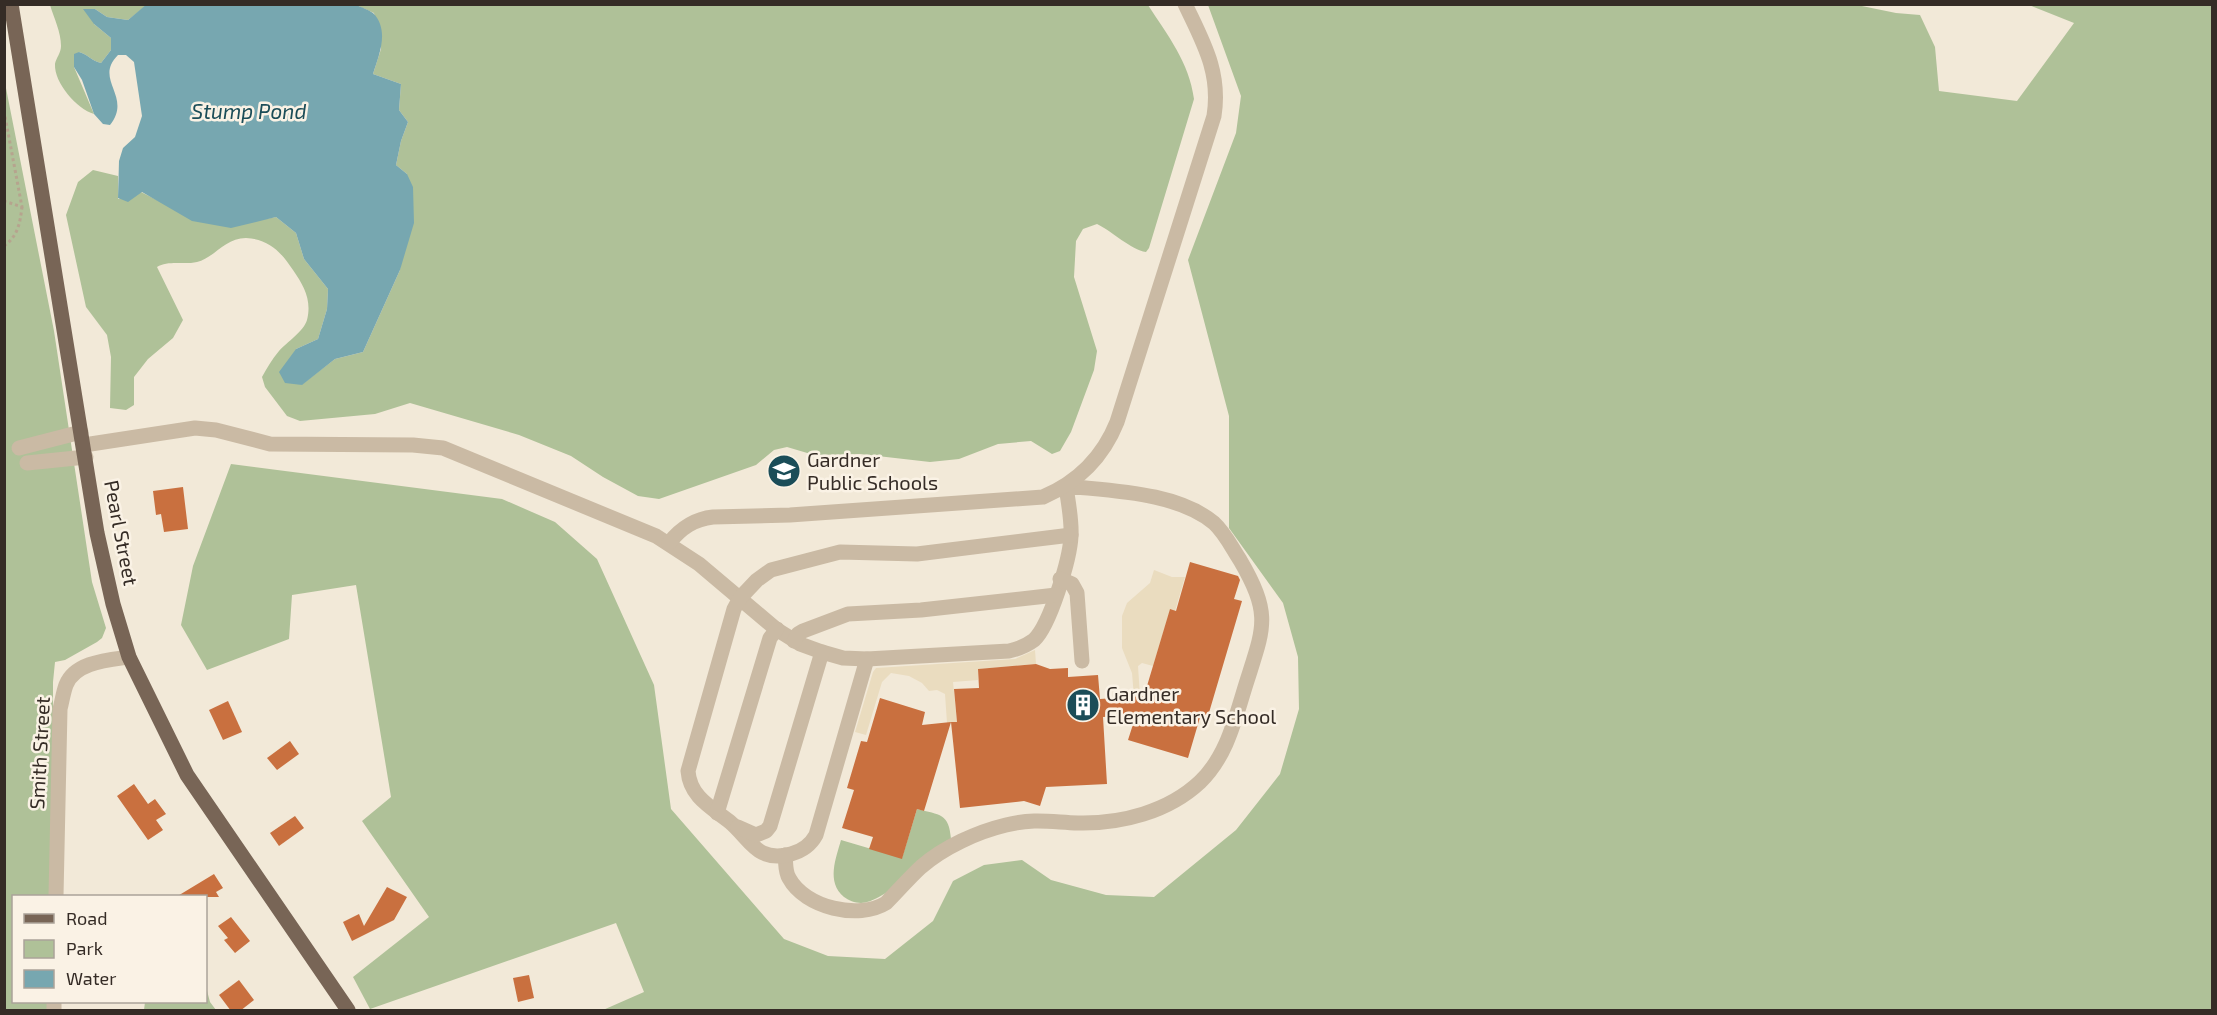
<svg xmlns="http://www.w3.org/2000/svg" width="2217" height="1015" font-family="'Exo 2',sans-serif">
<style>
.green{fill:#afc198}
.plaza{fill:#eadcbf}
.water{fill:#77a7b0}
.building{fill:#c9703f}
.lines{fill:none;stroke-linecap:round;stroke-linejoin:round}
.path{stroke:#b6a48e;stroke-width:3;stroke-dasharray:3 3;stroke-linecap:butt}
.minor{stroke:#cabaa4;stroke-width:15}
.major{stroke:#786556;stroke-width:15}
.labels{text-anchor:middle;stroke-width:5;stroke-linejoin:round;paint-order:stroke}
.poi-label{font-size:20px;fill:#352c26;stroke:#faf2e5;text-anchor:start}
.street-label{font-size:20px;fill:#352c26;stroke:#faf2e5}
.water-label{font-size:21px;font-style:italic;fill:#1b4d58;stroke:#faf2e5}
</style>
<rect width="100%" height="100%" fill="#f2e9d8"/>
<!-- green -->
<g class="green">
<path d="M50 5H147L128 20 107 17 95 9 94 24 111 38V50L101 63C92 61 87 54 79 52L74 67 94 114C77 109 54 83 55 64 56 58 61 53 61 46 61 32 54 18 50 5Z"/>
<path d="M356 5H1148C1168 36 1189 62 1194 99L1149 248 1146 252C1131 250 1112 231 1097 224L1083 229 1076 241 1074 277 1097 351 1094 370 1071 432 1060 451 1052 454 1031 441 998 444 959 459 930 462 860 454 814 455 787 447 774 450 756 465 659 499 638 496 603 477 571 456 519 435 410 403 375 414 300 421 287 416 265 387 262 377C267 368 272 359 279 351 287 342 304 331 307 320 312 300 304 286 293 270 281 252 269 239 246 238 225 238 214 258 197 262 184 265 168 260 157 267L183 320 173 338 148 359 134 377V405L126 410 110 408 111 357 107 335 86 307 66 215 78 182 93 170 118 176V199L141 192 163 203 260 220 276 217 296 233 304 259 328 289 327 309 318 339 296 349 301 385 335 359 363 352 400 270 407 174 396 165 401 141 408 122 399 110 401 84 373 74 381 49 374 13Z"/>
<path d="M1208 5H1857L1896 13 1920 15 1935 47 1939 91 2017 101 2074 23 2029 5H2212V1010H603L644 992 616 923 370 1009 353 977 429 917 362 821 391 797 356 585 292 595 289 639 207 670 181 625 193 566 231 464 502 499 555 522 597 559 654 685 671 809 784 939 828 956 885 959 933 921 953 881 984 865 1022 860 1051 880 1106 895 1154 897 1236 830 1280 774 1299 709 1298 657 1283 603 1229 528V416L1188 260 1236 133 1241 96Z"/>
<path d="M4 78 54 331 92 582 106 628 102 638 97 642 65 660 55 662 53 682V896H14V1002H51V1010H5Z"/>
<path d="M917 809C940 815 949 813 951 839 932 855 884 903 861 903 855 903 848 900 844 897 826 882 836 858 841 840L902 858Z"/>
<path d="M206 987 210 1002 216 1010H144L145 1002H206Z"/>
</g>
<!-- plaza -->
<g class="plaza">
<path d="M1154 570 1172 577H1185L1175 611 1170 610 1153 666 1142 663 1138 666 1140 696 1134 697 1132 673 1122 648V616L1127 603 1150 583Z"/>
<path d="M1035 650 1036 664 978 669V680L953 682 957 722 947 723 945 694 937 690 929 691 922 683 909 676 891 673 882 682 866 735 855 732 873 672 876 668 1015 659Z"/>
</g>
<!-- water -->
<path class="water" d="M147 4 356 5C361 7 369 10 373 13 390 30 379 55 373 74L401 84 399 110 408 122 401 141 396 165 407 174 413 187 414 223 400 270 363 352 335 359 302 385 285 383 279 372 296 349 318 339 327 309 328 289 304 259 296 233 276 217 231 228 192 221 142 192 128 202 118 198 119 161 123 148 135 137 142 116 134 62 126 55H118C93 80 133 96 110 125L103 124 94 114 82 80 74 67V54L79 52C87 54 92 61 101 63L111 50V38L94 24 83 9H95L107 17 128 20Z"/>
<!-- building -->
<g class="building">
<path d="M183 487 188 529 164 532 161 514 156 515 153 491Z"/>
<path d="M1190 562 1238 576 1240 580 1234 599 1242 601 1208 716 1201 714 1188 758 1128 740 1136 715 1103 717 1107 784 1046 787 1040 806 1024 801 960 808 951 722H957L954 689 979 688 978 669 1036 664 1050 669 1068 668V677L1098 675 1100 699 1144 696 1170 609 1176 611Z"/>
<path d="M880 698 925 712 922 725 951 722 924 811 917 809 902 859 869 849 873 837 842 828 854 790 847 788 861 741 867 742Z"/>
<path d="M228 701 242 732 223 740 209 710Z"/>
<path d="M290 741 299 754 277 770 267 758Z"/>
<path d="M134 784 148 804 155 799 166 814 156 820 163 830 148 840 117 796Z"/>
<path d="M295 816 304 828 279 846 270 833Z"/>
<path d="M214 874 223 888 216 892 219 897H176Z"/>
<path d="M387 887 407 897 394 920 352 941 343 922 359 914 364 926Z"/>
<path d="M231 917 250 941 235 953 224 940 228 938 218 926Z"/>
<path d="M529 975 534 998 518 1002 513 978Z"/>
<path d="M239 980 254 1000 240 1011H231L219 995Z"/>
</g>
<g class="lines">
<!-- path -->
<g class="path">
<path d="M4 111 22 207 4 201"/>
<path d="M4 246C18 236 20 223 22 207"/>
</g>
<!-- minor -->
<g class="minor">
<path d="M84 445 195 428 216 430 270 444 413 445 443 448 656 536 699 564 776 629 800 644 822 652 843 658 867 659 1009 651C1018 649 1026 646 1034 640 1050 625 1070 559 1071 536 1072 520 1068 502 1066 486 1111 491 1177 492 1214 523 1225 533 1232 548 1240 560 1272 615 1264 627 1246 684 1235 719 1227 756 1200 782 1168 812 1121 824 1078 823 1051 822 1034 818 1006 825 977 832 944 847 921 867 909 878 898 891 886 903 859 920 805 908 789 878 785 872 786 863 785 855"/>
<path d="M19 448 81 432"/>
<path d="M27 463 86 457"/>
<path d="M669 543C681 528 694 519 713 517L790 515 1043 497C1078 482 1103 457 1117 422L1214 116C1221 72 1203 42 1185 4"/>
<path d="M1060 579 1072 584 1077 593 1082 661"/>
<path d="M794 641 798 634 803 631 848 614 921 610 1056 595"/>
<path d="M867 659 816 835C810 846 802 851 791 854 757 863 751 840 730 822 711 807 690 797 688 771L734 609 740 598 757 580 771 570 840 552 917 554 1071 535"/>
<path d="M717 813 770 638 777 629"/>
<path d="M738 827 756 835 766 831 770 826 822 652"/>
<path d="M56 896 60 709C62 702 63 693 66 685 75 662 108 660 129 657"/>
<path d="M54 1010V1002"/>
</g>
<!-- major -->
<path class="major" d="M11 4 97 533 113 604 129 657 187 775 348 1010"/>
</g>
<!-- icons -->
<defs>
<g id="school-disc" transform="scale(1.725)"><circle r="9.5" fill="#1b4d58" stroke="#faf2e5"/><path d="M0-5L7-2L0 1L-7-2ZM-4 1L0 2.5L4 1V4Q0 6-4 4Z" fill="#fff"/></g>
<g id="building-disc" transform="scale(1.725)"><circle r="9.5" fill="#1b4d58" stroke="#faf2e5"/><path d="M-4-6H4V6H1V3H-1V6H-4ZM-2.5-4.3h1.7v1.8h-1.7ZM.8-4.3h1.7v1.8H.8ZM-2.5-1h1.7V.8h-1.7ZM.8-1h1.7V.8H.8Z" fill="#fff"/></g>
</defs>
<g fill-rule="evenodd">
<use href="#school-disc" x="784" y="471"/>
<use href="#building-disc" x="1083" y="705"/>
</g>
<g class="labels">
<!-- poi labels -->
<g class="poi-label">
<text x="807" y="467">Gardner<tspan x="807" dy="23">Public Schools</tspan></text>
<text x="1106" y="701">Gardner<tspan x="1106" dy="23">Elementary School</tspan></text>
</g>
<!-- street labels -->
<g class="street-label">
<text transform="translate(121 533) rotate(79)" y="7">Pearl Street</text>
<text transform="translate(40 753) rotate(-87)" y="7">Smith Street</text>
</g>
<!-- water labels -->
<g class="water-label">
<text x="249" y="119">Stump Pond</text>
</g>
</g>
<!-- border -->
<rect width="2217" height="1015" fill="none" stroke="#352c26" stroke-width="12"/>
<!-- legend -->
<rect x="12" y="895" width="195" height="108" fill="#faf2e5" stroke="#aba399" stroke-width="1.5"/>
<rect x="24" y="914" width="30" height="9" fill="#786556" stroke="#aba399" stroke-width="1.5"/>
<text x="66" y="925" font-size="18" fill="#352c26">Road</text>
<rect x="24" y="940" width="30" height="18" fill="#afc198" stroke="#aba399" stroke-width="1.5"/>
<text x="66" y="955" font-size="18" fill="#352c26">Park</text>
<rect x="24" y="970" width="30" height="18" fill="#77a7b0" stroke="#aba399" stroke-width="1.5"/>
<text x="66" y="985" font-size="18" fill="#352c26">Water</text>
</svg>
